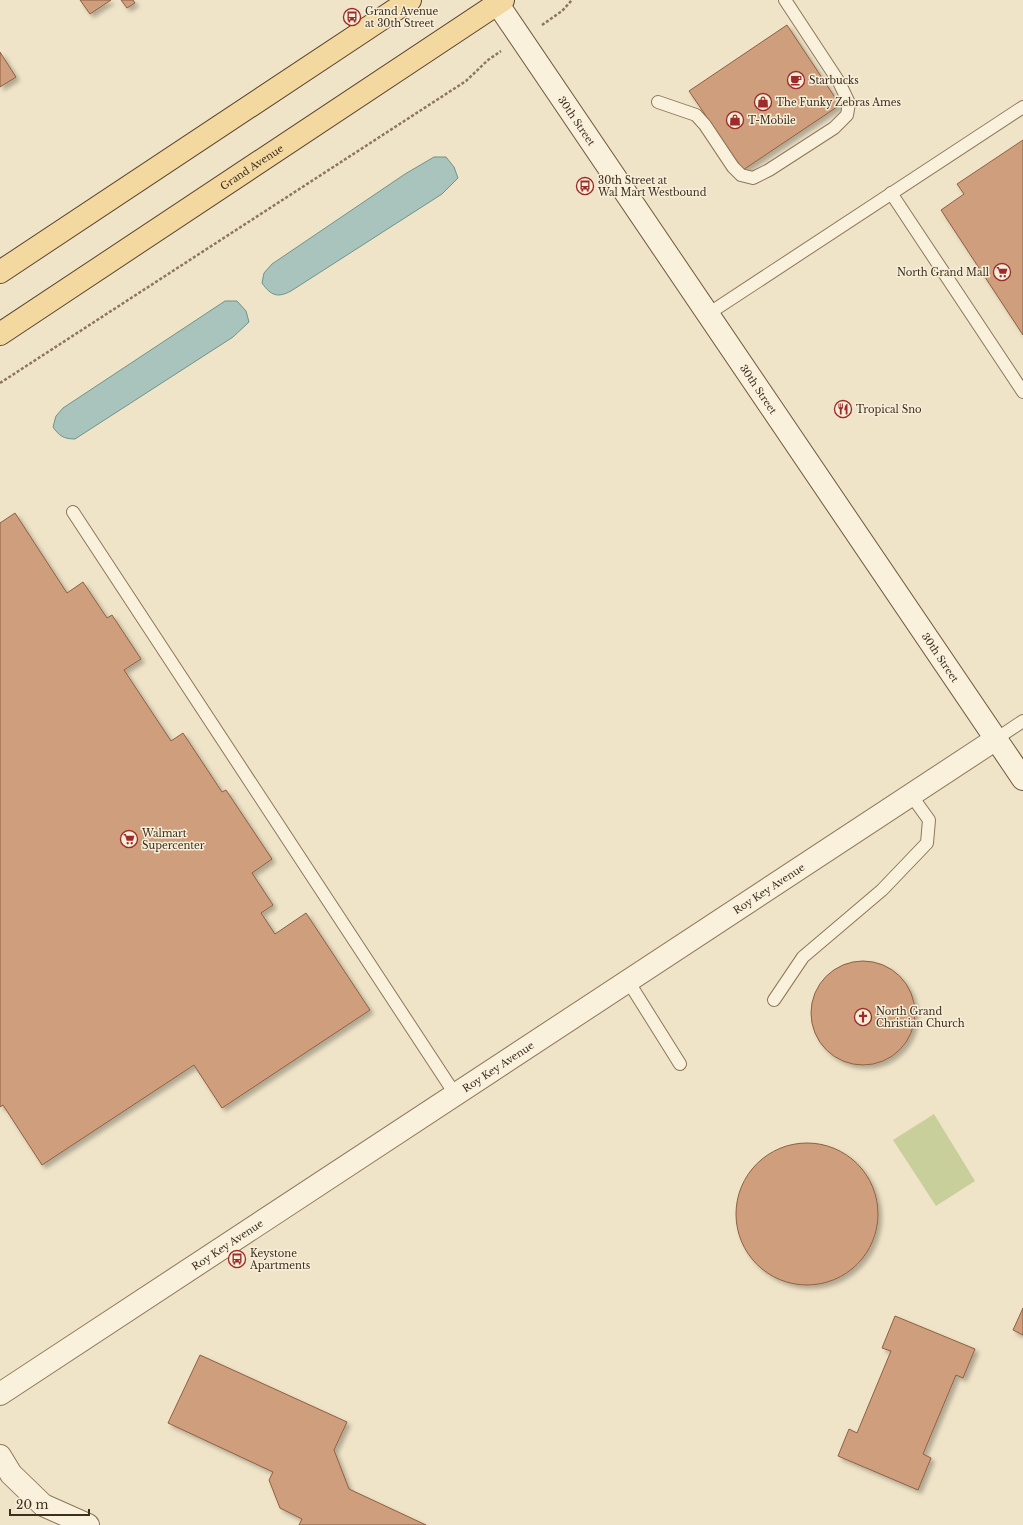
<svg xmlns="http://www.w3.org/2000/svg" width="1023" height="1525" font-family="'Libre Baskerville',serif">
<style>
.green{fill:#c9cf9b}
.water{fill:#a9c4bc;stroke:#6f938a}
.building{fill:#cf9f7d;stroke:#8d5f41;filter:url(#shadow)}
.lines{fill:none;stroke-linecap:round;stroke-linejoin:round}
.lane-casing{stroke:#8d765c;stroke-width:14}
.street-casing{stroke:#8d765c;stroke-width:24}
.secondary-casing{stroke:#6f573f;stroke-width:24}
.primary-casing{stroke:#5b4430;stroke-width:24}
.path{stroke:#8d765c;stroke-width:2.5;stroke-dasharray:3 2;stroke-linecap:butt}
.lane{stroke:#faf1dc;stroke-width:12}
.street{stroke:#faf1dc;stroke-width:22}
.secondary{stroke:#faf1dc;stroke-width:22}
.primary{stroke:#f3d9a0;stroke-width:22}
.labels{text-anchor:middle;stroke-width:3;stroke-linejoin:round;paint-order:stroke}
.poi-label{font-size:10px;fill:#3d2e20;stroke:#f7eed8;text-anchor:start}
.street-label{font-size:10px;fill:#3d2e20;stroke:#f7eed8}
</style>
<defs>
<filter id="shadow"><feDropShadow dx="3.5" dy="3.5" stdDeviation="2" flood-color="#0004"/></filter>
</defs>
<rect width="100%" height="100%" fill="#f0e4c8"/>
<!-- green -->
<path class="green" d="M934 1114 975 1181 936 1206 893 1140Z"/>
<!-- water -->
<g class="water">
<path d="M434 157H446L454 167 458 178 442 194 291 291C278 298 271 296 262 283L264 273 272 264 405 174Z"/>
<path d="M225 301H237L246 311 249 322 233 337 75 439C64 439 59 436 53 427L56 416 63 408Z"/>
</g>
<!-- building -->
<g class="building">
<path d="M80 0H111L90 14Z"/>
<path d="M121 0H133L135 3 127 8Z"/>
<path d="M787 25 840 105 743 170 689 91Z"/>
<path d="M0 52 16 77 0 87Z"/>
<path d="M1023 140V335L941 210 964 194 957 184Z"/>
<path d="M15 513 67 593 83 582 107 618 112 615 141 659 124 670 171 741 183 733 222 792 226 790 272 859 252 873 273 905 261 913 275 934 306 913 370 1010 222 1108 194 1065 42 1165 3 1105 0 1107V523Z"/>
<circle cx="863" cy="1013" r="52"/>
<circle cx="807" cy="1214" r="71"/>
<path d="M1023 1308V1335L1013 1330Z"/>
<path d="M895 1316 975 1349 963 1378 956 1375 923 1454 931 1458 918 1490 838 1456 849 1429 857 1433 891 1351 882 1348Z"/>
<path d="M200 1355 347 1422 334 1450 349 1489 426 1525H299L302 1519 280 1508 269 1480 273 1472 168 1423Z"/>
</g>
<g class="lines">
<!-- lane casing -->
<g class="lane-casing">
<g id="lane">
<path d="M658 102 696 115 705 125 733 167 741 175 753 178 769 170 834 128 847 115 849 103 839 82 785 0"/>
<path d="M891 193 1023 392"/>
<path d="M708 314 1023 107"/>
<path d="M73 512 455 1094"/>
<path d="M996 739 1023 721"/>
<path d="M628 981 680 1064"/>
<path d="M774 1000 803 957 882 890 927 843 929 820 911 795"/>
</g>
</g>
<!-- street casing -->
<g class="street-casing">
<g id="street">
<path id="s1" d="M0 1394 996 739"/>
<path d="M0 1456 11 1474 43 1505 88 1525"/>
</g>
</g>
<!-- secondary casing -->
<g class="secondary-casing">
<g id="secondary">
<path id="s2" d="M495 0 1023 779"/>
</g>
</g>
<!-- primary casing -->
<g class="primary-casing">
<g id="primary">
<path d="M0 272 410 0"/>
<path id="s3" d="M0 334 503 0"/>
</g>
</g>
<!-- path -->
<g class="path">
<path d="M542 25 562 11 572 0"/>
<path d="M0 383 466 81 488 60 501 51"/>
</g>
<!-- lane -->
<use href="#lane" class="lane"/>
<!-- street -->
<use href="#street" class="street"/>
<!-- secondary -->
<use href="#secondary" class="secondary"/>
<!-- primary -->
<use href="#primary" class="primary"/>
</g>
<!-- icons -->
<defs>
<g id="bus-ring" transform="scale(0.9)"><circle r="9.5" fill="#f7eed8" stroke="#9e2a2b" stroke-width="1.5"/><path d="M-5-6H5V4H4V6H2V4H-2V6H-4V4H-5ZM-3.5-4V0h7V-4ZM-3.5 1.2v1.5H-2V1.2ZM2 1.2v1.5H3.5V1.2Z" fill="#9e2a2b"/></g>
<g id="cafe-ring" transform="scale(0.9)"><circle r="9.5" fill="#f7eed8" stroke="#9e2a2b" stroke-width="1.5"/><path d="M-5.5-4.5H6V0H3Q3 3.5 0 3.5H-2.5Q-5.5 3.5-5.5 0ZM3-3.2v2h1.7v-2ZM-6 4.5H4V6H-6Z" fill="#9e2a2b"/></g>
<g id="shop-ring" transform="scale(0.9)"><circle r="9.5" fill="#f7eed8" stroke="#9e2a2b" stroke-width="1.5"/><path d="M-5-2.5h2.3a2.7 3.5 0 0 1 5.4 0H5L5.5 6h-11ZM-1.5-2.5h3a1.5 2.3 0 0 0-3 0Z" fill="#9e2a2b"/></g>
<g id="supermarket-ring" transform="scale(0.9)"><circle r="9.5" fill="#f7eed8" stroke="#9e2a2b" stroke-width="1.5"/><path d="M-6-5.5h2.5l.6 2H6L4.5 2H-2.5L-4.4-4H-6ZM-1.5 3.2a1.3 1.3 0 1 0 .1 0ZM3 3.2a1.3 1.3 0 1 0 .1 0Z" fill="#9e2a2b"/></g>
<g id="restaurant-ring" transform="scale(0.9)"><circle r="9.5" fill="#f7eed8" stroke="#9e2a2b" stroke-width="1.5"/><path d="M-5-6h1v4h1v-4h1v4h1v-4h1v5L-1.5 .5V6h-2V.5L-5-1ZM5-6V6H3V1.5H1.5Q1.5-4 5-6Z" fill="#9e2a2b"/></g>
<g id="church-ring" transform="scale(0.9)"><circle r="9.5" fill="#f7eed8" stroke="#9e2a2b" stroke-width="1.5"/><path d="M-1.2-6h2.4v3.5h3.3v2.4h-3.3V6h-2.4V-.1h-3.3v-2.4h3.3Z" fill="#9e2a2b"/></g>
</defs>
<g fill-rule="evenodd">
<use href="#bus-ring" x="352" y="17"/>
<use href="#cafe-ring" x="796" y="80"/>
<use href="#shop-ring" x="763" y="102"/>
<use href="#shop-ring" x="735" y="120"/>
<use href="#bus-ring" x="585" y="186"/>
<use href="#supermarket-ring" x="1002" y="272"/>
<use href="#restaurant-ring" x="843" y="409"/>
<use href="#supermarket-ring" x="129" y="839"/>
<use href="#church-ring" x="863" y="1017"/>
<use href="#bus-ring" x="237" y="1259"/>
</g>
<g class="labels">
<!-- poi labels -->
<g class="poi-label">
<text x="365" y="15">Grand Avenue<tspan x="365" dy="12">at 30th Street</tspan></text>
<text x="809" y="84">Starbucks</text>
<text x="776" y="106">The Funky Zebras Ames</text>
<text x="748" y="124">T-Mobile</text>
<text x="598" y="184">30th Street at<tspan x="598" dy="12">Wal Mart Westbound</tspan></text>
<text x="989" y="276" text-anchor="end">North Grand Mall</text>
<text x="856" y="413">Tropical Sno</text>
<text x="142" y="837">Walmart<tspan x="142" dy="12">Supercenter</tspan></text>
<text x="876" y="1015">North Grand<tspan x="876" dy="12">Christian Church</tspan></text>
<text x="250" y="1257">Keystone<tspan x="250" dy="12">Apartments</tspan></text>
</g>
<!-- street labels -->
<g class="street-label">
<text dy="4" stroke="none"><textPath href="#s2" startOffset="146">30th Street</textPath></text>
<text dy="4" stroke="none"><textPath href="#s3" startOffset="302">Grand Avenue</textPath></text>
<text dy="4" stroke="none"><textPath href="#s2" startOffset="470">30th Street</textPath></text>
<text dy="4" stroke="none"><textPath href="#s2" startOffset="794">30th Street</textPath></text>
<text dy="4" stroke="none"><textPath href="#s1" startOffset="920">Roy Key Avenue</textPath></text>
<text dy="4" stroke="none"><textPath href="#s1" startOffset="596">Roy Key Avenue</textPath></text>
<text dy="4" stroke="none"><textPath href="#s1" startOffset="272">Roy Key Avenue</textPath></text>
</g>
</g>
<!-- scale -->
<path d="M10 1509v6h79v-6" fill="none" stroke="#3d2e20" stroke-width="2"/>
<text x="16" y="1509" font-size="12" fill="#3d2e20" stroke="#f7eed8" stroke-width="3" paint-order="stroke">20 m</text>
</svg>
